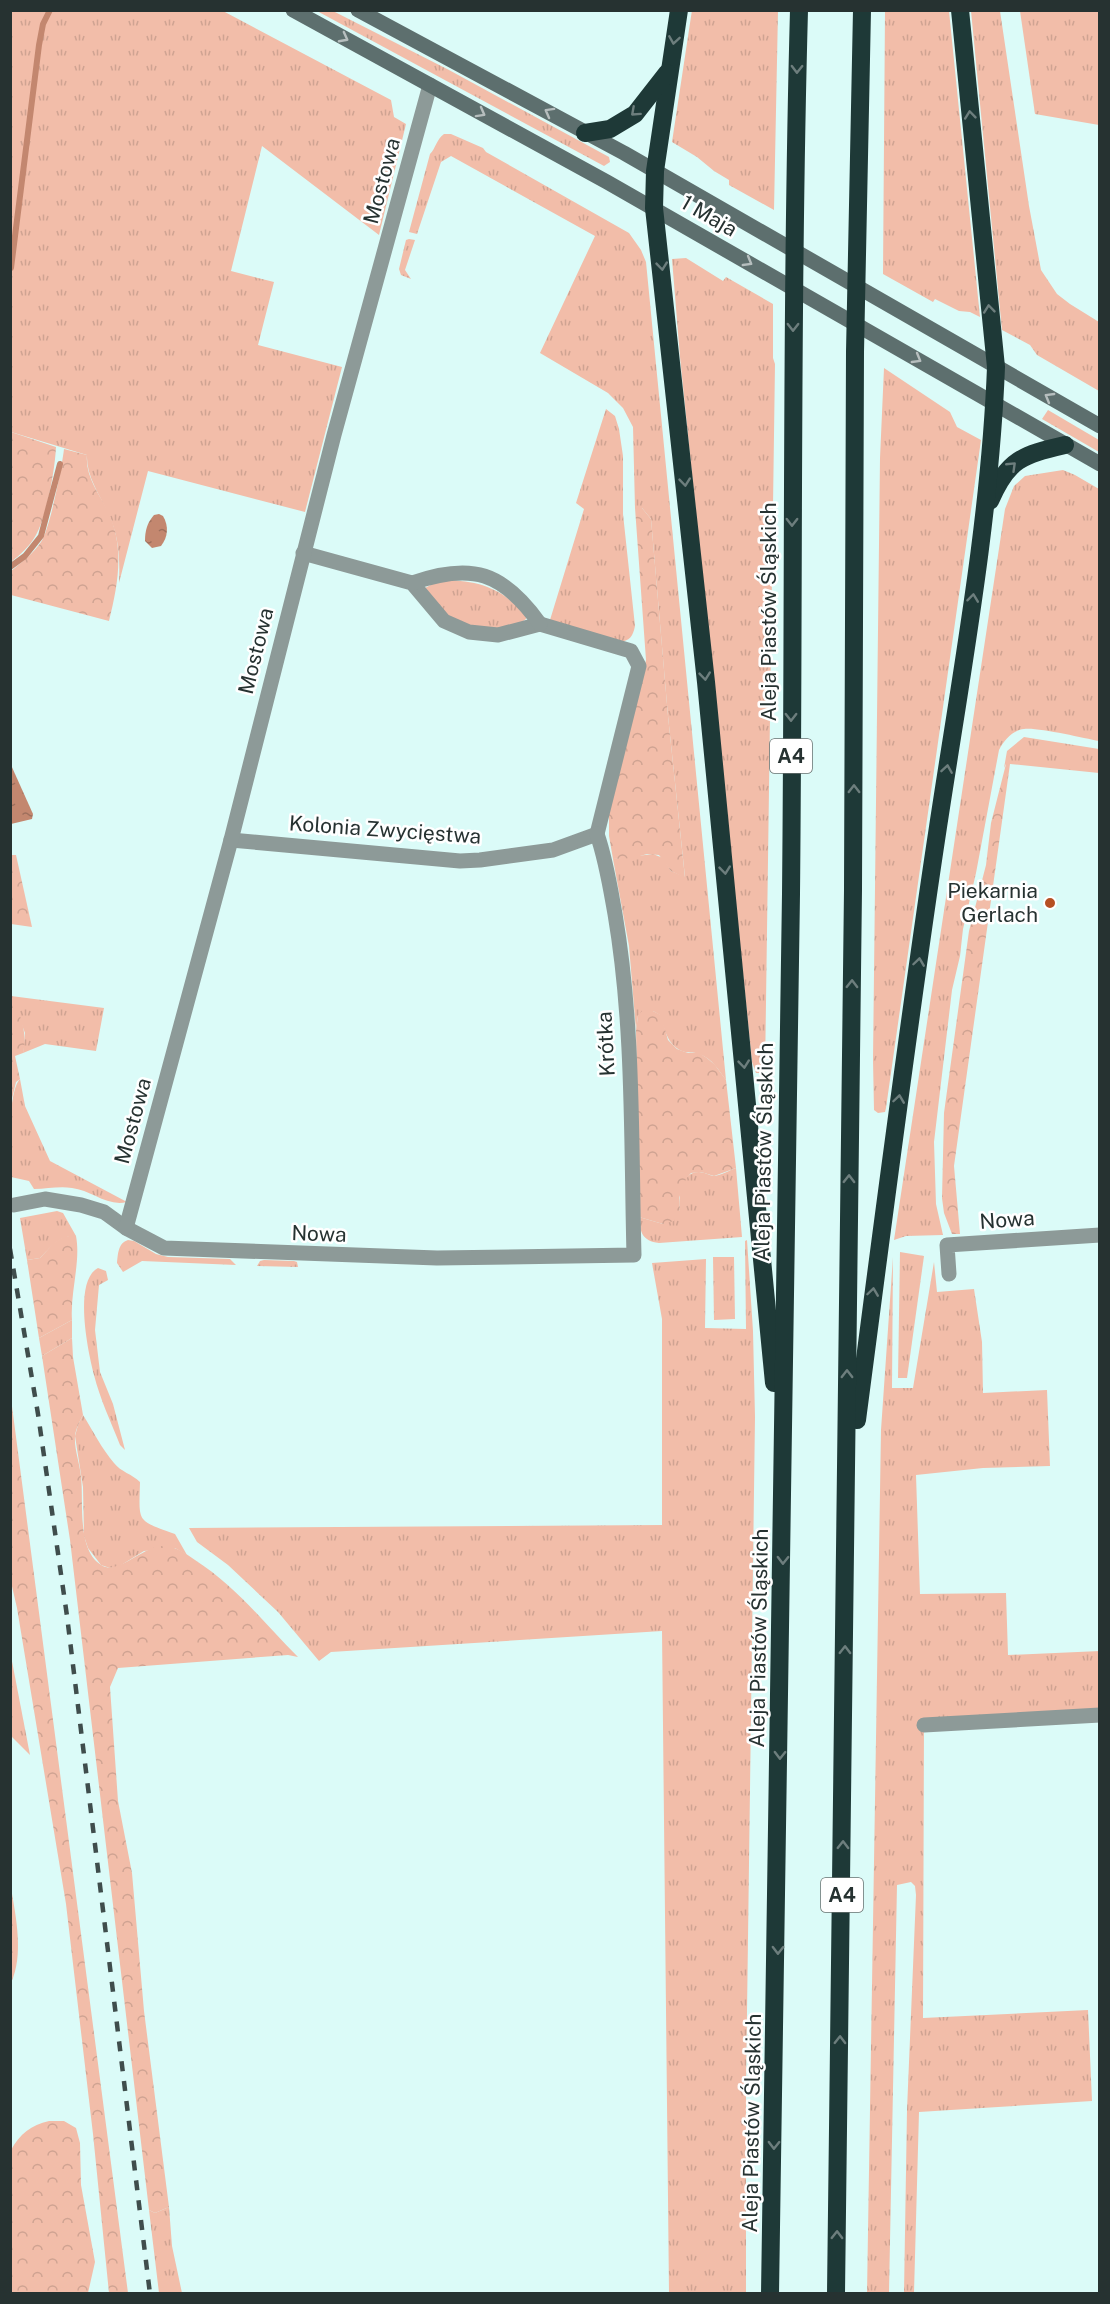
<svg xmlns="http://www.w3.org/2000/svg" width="1110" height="2304" font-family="'Public Sans',sans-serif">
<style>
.grass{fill:url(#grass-tufts)}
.forest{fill:url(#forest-crowns)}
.water{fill:url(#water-ripples)}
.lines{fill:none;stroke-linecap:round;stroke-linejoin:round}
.stream{stroke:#c3876f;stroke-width:6}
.street{stroke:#8d9a98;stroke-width:15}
.secondary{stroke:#5d6f6e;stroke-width:15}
.highway{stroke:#1e3937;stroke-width:18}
.rail{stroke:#3f4d4c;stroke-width:4.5;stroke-dasharray:10 10;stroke-linecap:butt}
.oneway{stroke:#b6bebe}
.oneway2{stroke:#6d7e7d}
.poi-dot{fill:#b65023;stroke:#fff;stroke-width:2}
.labels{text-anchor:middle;stroke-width:5;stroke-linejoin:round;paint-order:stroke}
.shield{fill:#fff;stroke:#67706f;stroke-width:1.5}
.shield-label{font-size:20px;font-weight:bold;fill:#263231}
.street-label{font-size:21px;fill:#263231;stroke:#fff}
.poi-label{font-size:21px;fill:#263231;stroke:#fff;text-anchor:end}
</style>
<defs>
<pattern id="grass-tufts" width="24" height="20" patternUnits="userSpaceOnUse" patternTransform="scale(1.5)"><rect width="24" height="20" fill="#f2bda9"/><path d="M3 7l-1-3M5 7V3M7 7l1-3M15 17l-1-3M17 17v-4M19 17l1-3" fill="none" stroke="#cfa392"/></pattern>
<pattern id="forest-crowns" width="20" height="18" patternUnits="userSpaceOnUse" patternTransform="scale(1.5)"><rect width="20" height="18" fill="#f2bda9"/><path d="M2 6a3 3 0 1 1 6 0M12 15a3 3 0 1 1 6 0" fill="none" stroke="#cfa392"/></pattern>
<pattern id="water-ripples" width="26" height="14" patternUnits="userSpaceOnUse" patternTransform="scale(1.5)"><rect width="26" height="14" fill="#c3876f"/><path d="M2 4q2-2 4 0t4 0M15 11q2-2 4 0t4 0" fill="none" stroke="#9e6f5c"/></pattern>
</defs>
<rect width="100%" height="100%" fill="#dbfbf8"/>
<!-- grass -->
<g class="grass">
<path d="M692 10 778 11 774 210 729 185V180L714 171 697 157 672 142Z"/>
<path d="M11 11H223L391 100 394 117 406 124 379 235 262 146 231 271 274 282 258 345 342 367 305 512 148 471 119 583C120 559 119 535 108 513 100 495 86 476 87 455L11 432Z"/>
<path d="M317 11H333L449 70 609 157 610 162 604 166Z"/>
<path d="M885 11H949L980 317 970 312 959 311 935 299 933 302 883 274Z"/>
<path d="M971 11H1000L1029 206 1041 270 1057 294 1070 304 1099 322V391L1037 355 1030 345 1002 330Z"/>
<path d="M1020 11H1099V125L1035 114Z"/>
<path d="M444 134H451L483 148 486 152 629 233 641 250 646 262 726 1080C719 1071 712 1058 699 1054 695 1052 690 1053 685 1052 668 1047 665 1031 660 1015L653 1011 638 1016 636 1030 629 946 613 859 653 854 663 858 671 871 685 877 668 716 651 519 642 508H635L633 427 623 408 608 393 540 353 595 236 451 156 441 162 417 234 409 232 430 154C436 148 436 140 444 134Z"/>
<path d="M409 239 415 240 405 270 411 279 401 275 399 269 406 240Z"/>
<path d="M686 258 723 281 726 277 773 304V358L775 364 765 1073H756L752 1062 680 357 672 259Z"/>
<path d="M884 368 950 412 957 427 981 440 886 1108 885 1112 878 1113 874 1110 873 1060 880 458Z"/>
<path d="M606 409 615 416 619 429 623 456V514L635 626C633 636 630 641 619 642L550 620 584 509 576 503Z"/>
<path d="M1048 410 1099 440V452L1042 419Z"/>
<path d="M1063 470 1075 475 1099 489V741C1083 738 1037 727 1024 729 1013 730 1004 740 999 750L976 873 963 929 960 956 952 990 934 1142 936 1204 943 1235 906 1236 894 1240 1005 509 1014 486 1025 476Z"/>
<path d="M440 580C477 580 502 587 526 616V619C508 635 464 628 445 614 438 608 431 596 425 588Z"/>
<path d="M1024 737 1099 749V773L1010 764H1006L1004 768 1007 751Z"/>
<path d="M11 996 104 1008 96 1051 45 1044 23 1053 25 1033Z"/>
<path d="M20 1079 25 1106 50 1161 127 1202C107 1207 91 1190 72 1188 59 1186 47 1189 34 1189L29 1181 11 1177C8 1159 8 1091 20 1079Z"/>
<path d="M736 1168 742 1237 659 1243C642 1241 640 1232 639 1217L663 1224 680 1210C678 1196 681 1172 699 1172 704 1172 709 1175 713 1176 720 1176 730 1170 736 1168Z"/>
<path d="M57 1211 63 1213 76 1236C59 1235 51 1247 40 1258L27 1260 20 1218Z"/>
<path d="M128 1240 134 1241 156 1254 168 1257 230 1259 236 1265 142 1261 123 1272 117 1263C118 1254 118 1243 128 1240Z"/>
<path d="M747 1240 753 1331 755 1417 746 2087V2293H669L662 1631 331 1652 319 1661 278 1612 228 1565 197 1542 189 1528 662 1525V1319L652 1263 706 1259 705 1328 746 1329 745 1241Z"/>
<path d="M900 1252 924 1256 907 1378H898Z"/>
<path d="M713 1257H734L735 1319 714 1320Z"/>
<path d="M893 1257 892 1388H913L934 1262 937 1292 974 1289 982 1342 983 1393 1047 1390 1050 1466 983 1468 916 1475 920 1594 1006 1593 1008 1655 1100 1651 1099 1710 924 1720 923 2018 1088 2010 1092 2101 919 2112 914 2293H904L907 2110 916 1895 915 1886 911 1882 897 1885 889 2293 867 2294 881 1430Z"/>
<path d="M264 1260 294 1261 297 1262 298 1267 257 1266 260 1261Z"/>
<path d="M98 1268 106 1271 108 1280 99 1285 95 1330 100 1372 113 1404 125 1450 120 1445C111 1422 100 1399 94 1375 88 1352 73 1281 98 1268Z"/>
<path d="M72 1320V1338L42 1356 39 1338Z"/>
<path d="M83 1415C93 1431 102 1449 114 1463 121 1472 132 1474 140 1482 139 1523 136 1520 175 1534L187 1555 175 1548 144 1551 118 1567 110 1568 101 1565 88 1548 84 1536 83 1487 75 1436 78 1425Z"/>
<path d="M10 1656H11L30 1755 11 1736Z"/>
<path d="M169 2207 172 2246 182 2293H159L149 2210 155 2213Z"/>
</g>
<!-- forest -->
<g class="forest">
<path d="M11 432 56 447C55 469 47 515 36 535 30 546 20 555 11 562Z"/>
<path d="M64 449 87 455C85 476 99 494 108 511 125 548 118 584 109 621L11 595V571C22 562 33 554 41 542 50 529 62 466 64 449Z"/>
<path d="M635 508H642L651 519 668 716 685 878 671 871 659 855 647 854 633 858 613 859 609 836V814L646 660Z"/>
<path d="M1006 764H1010L954 1166 960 1234H952L944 1213 942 1198 944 1113 969 931 986 865 991 823Z"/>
<path d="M10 855H16L32 927 11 924Z"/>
<path d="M11 995C20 1014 28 1032 23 1053L15 1056 20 1079 16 1082 11 1103Z"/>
<path d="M645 1007 661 1015 668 1040 677 1049 688 1053H699L707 1058 715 1065 726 1080 736 1168 714 1176 701 1172 691 1173 686 1179 679 1198 680 1210 674 1221 663 1224 639 1217 636 1030 638 1016Z"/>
<path d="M69 1236H76C81 1262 70 1292 72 1320L39 1338 27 1260 40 1258C50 1248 55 1238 69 1236Z"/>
<path d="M72 1338 73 1357 83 1415C80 1421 76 1428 75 1436 74 1449 80 1464 81 1477 84 1502 76 1552 103 1566 118 1574 143 1547 162 1546 174 1545 185 1553 195 1560 237 1587 263 1622 298 1657L288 1655 118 1668 110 1687 118 1801 132 1873 144 2011 169 2207 155 2213 149 2210 70 1540 42 1356Z"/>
<path d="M10 1391 128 2293H109L93 2134 66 1904 17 1608 11 1582Z"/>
<path d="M11 1888C16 1917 24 1955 11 1983Z"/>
<path d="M49 2121H64L76 2128 80 2143 81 2185 95 2262 88 2293H11V2150C20 2134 31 2125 49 2121Z"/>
</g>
<!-- water -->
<g class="water">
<path d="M159 514 163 516C169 526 168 537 161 546L152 548 145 541C145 531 147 523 154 515Z"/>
<path d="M11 765 33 814 32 819 11 824Z"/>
</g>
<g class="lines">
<!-- stream -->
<g class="stream">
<path d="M11 268 39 45 43 24 50 10"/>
<path d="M10 567 25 556 41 536 60 464"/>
</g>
<!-- street -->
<g class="street">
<path d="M303 553 412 583 444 621 469 632 498 635 540 624 631 651 639 666 597 834"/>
<path d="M412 583C472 562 503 572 540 624"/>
<path d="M231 840 460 861 480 860 553 850 597 834"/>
<path d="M14 1205 45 1199 81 1205 104 1212 126 1228 164 1248 437 1258 634 1255C631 1142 634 1026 615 914 610 886 606 860 597 834"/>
<path d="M126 1228 231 840 334 435 430 85"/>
<path d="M949 1274 947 1245 1100 1235"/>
<path d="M924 1725 1100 1715"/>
</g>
<!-- secondary -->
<g class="secondary">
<path d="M293 10 607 182 1100 464"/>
<path d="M358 10 624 153 1100 426"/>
</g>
<!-- highway -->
<g class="highway">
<path d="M679 10 655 171 654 208 706 682 774 1383"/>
<path d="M585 133 610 129 635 114 667 73"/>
<path d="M990 501C1008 459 1022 455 1065 445"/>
<path d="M857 1420C883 1222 908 1024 938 827 961 675 990 521 996 367L960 10"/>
<path d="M770 2294C781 1827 786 1360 791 894 794 599 791 305 799 10"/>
<path d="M836 2294 853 890 855 352 862 10"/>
</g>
<!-- rail -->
<path class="rail" d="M10 1249 38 1414 67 1616 150 2294"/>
</g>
<!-- one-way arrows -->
<defs><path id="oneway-chevron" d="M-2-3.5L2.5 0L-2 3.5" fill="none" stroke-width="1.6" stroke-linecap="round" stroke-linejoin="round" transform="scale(1.5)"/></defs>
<g class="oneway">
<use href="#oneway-chevron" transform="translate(344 38) rotate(28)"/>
<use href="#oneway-chevron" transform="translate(549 112) rotate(-151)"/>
<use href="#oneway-chevron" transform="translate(481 113) rotate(29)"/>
<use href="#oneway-chevron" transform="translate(748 262) rotate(30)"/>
<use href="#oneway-chevron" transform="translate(917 359) rotate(30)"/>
<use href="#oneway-chevron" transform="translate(1049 397) rotate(-150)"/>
</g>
<g class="oneway2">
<use href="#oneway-chevron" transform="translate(674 40) rotate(99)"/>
<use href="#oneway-chevron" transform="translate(797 69) rotate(91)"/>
<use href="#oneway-chevron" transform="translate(635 112) rotate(138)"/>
<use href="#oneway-chevron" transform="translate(970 115) rotate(-96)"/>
<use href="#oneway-chevron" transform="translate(662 266) rotate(84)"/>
<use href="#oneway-chevron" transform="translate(989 309) rotate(-96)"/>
<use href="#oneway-chevron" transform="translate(793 327) rotate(90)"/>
<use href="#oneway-chevron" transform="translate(1012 466) rotate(-44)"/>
<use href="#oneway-chevron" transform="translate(685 482) rotate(84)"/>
<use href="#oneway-chevron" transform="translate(792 522) rotate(90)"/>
<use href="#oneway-chevron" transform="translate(973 598) rotate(-83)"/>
<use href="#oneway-chevron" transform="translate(705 676) rotate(84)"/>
<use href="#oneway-chevron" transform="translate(791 717) rotate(90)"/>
<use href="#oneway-chevron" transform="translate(947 769) rotate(-81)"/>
<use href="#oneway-chevron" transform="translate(854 789) rotate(-90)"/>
<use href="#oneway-chevron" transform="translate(725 870) rotate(84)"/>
<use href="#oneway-chevron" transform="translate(919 962) rotate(-82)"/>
<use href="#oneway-chevron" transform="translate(852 984) rotate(-89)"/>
<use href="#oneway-chevron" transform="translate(744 1064) rotate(84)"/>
<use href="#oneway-chevron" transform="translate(899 1099) rotate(-82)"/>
<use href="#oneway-chevron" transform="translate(849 1179) rotate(-89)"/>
<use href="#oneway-chevron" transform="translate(873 1292) rotate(-82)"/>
<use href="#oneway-chevron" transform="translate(847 1374) rotate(-90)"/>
<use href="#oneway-chevron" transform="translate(783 1560) rotate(91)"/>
<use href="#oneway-chevron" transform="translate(845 1650) rotate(-89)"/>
<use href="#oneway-chevron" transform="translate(780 1755) rotate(91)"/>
<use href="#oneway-chevron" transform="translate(843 1845) rotate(-89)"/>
<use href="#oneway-chevron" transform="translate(778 1950) rotate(91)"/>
<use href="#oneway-chevron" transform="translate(840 2040) rotate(-89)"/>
<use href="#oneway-chevron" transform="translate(774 2145) rotate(91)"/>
<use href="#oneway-chevron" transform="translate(837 2235) rotate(-89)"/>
</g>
<!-- markers -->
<circle class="poi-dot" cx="1050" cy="903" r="6"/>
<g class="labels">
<!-- shield labels -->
<g class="shield">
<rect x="770" y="739" width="42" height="34" rx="4.5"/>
<rect x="821" y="1878" width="42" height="34" rx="4.5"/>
</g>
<g class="shield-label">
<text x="791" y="763">A4</text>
<text x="842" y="1902">A4</text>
</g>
<!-- street labels -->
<g class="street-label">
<text transform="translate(382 181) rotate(-75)" y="7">Mostowa</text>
<text transform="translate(709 216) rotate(30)" y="7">1 Maja</text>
<text transform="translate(769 612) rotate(-90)" y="7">Aleja Piastów Śląskich</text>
<text transform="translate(256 651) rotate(-76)" y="7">Mostowa</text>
<text transform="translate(385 830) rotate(4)" y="7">Kolonia Zwycięstwa</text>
<text transform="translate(606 1044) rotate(-93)" y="7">Krótka</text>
<text transform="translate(133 1121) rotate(-75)" y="7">Mostowa</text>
<text transform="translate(764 1152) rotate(-89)" y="7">Aleja Piastów Śląskich</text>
<text transform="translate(1007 1220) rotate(-4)" y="7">Nowa</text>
<text transform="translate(319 1234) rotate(2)" y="7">Nowa</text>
<text transform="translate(759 1638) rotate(-89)" y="7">Aleja Piastów Śląskich</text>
<text transform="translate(752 2123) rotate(-89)" y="7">Aleja Piastów Śląskich</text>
</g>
<!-- poi labels -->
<g class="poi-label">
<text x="1038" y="898">Piekarnia<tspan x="1038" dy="24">Gerlach</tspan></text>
</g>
</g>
<!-- border -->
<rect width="1110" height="2304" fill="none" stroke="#263231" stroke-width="24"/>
</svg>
